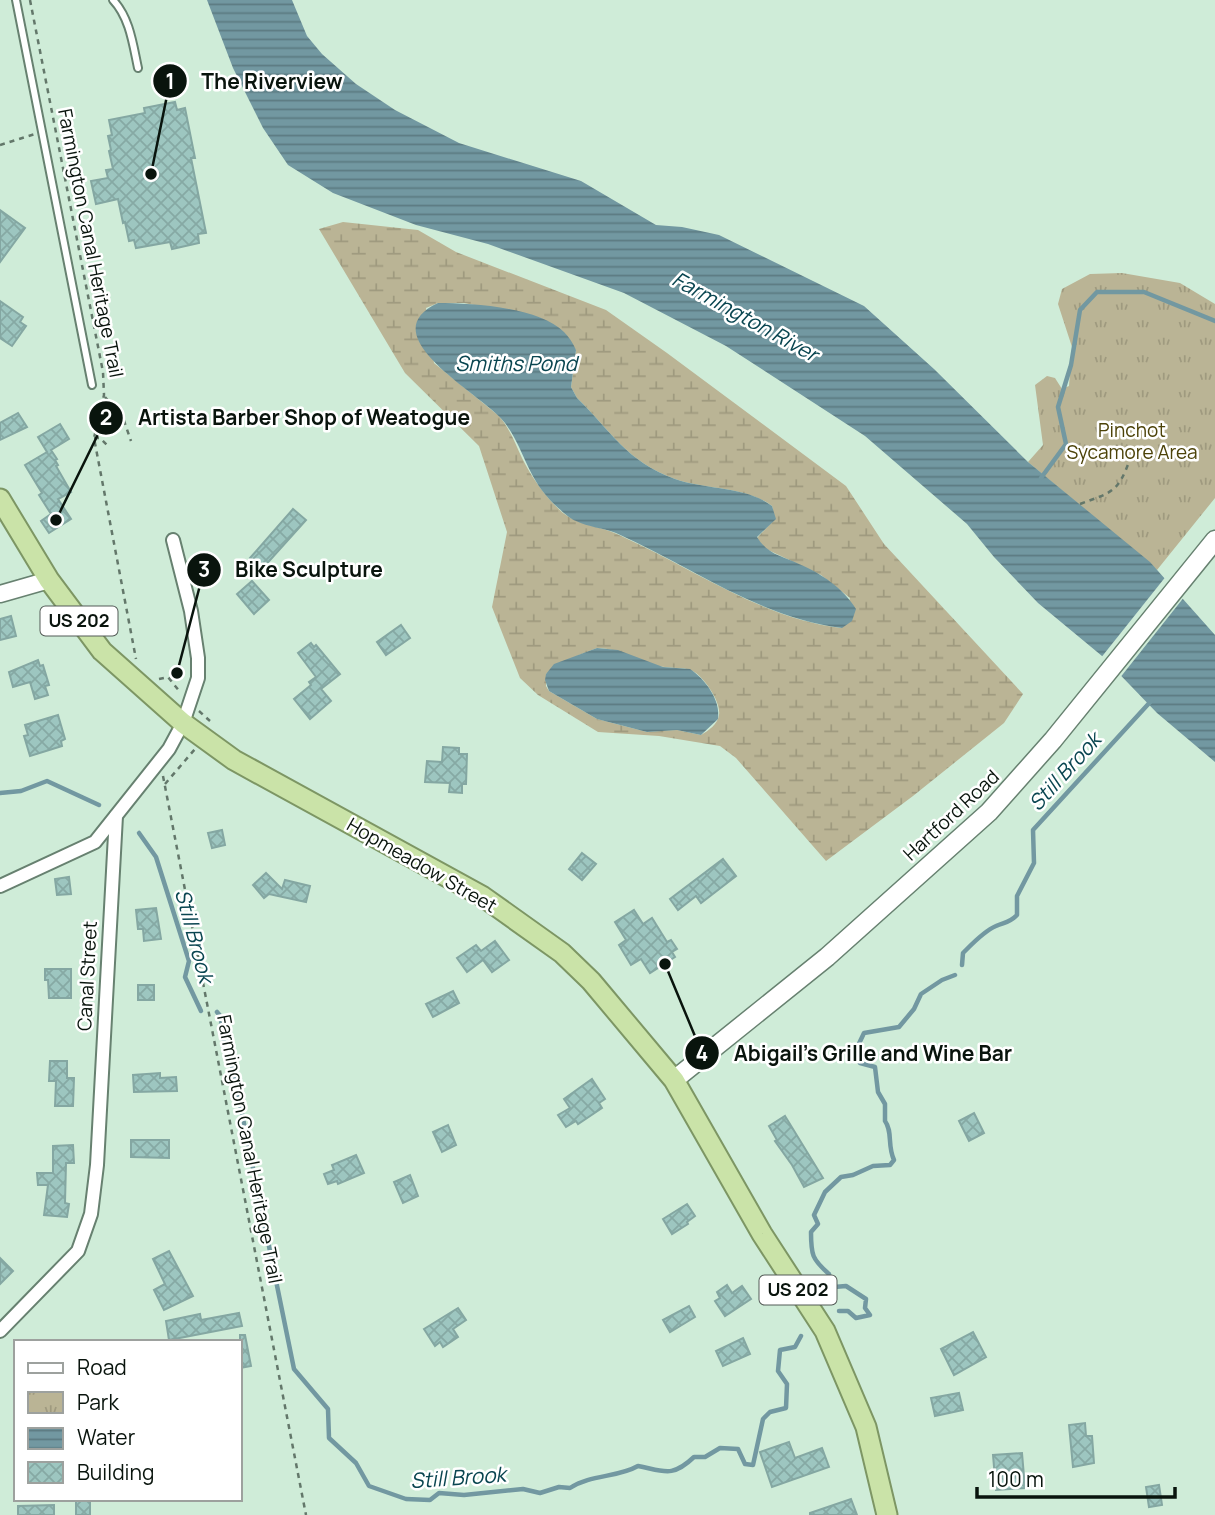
<svg xmlns="http://www.w3.org/2000/svg" width="1215" height="1515" font-family="Manrope,sans-serif">
<style>
.wetland{fill:url(#wetland-marsh);fill-rule:evenodd}
.park{fill:url(#park-tufts)}
.water{fill:url(#water-rules)}
.pier{fill:#cfecd8}
.lines{fill:none;stroke-linecap:round;stroke-linejoin:round}
.stream{stroke:#7298a1;stroke-width:4.5}
.building{fill:url(#building-cross-hatch);stroke:#84a7a2;stroke-width:2}
.service-casing{stroke:#678170;stroke-width:10}
.minor-casing{stroke:#678170;stroke-width:16}
.tertiary-casing{stroke:#678170;stroke-width:19}
.secondary-casing{stroke:#678170;stroke-width:21}
.trunk-casing{stroke:#7d9664;stroke-width:23}
.path{stroke:#63776a;stroke-width:2.5;stroke-dasharray:5 5;stroke-linecap:butt}
.service{stroke:#fff;stroke-width:6}
.minor{stroke:#fff;stroke-width:12}
.tertiary{stroke:#fff;stroke-width:16}
.secondary{stroke:#fff;stroke-width:18}
.trunk{stroke:#cae3a8;stroke-width:19}
.labels{text-anchor:middle;stroke-width:5;stroke-linejoin:round;paint-order:stroke}
.shield{fill:#fff;stroke:#535a56;stroke-width:2}
.shield-label{font-size:18px;font-weight:bold;fill:#09140d}
.street-label{font-size:19px;fill:#09140d;stroke:#fff}
.park-label{font-size:19px;fill:#4c4208;stroke:#fff}
.water-label{font-size:21px;font-style:italic;fill:#094550;stroke:#fff}
.leader{fill:none;stroke:#09140d;stroke-width:2.5}
.callout-dot{fill:#09140d;stroke:#fff;stroke-width:2.5}
.mark-label{font-size:21px;text-anchor:middle;font-weight:bold;fill:#fff}
.callout-label{font-size:21px;text-anchor:middle;font-weight:bold;fill:#09140d;stroke:#fff;stroke-width:5;stroke-linejoin:round;paint-order:stroke}
</style>
<defs>
<pattern id="wetland-marsh" width="20" height="14" patternUnits="userSpaceOnUse" patternTransform="scale(1.75)"><rect width="20" height="14" fill="#bab495"/><path d="M1 5h8M5 5V1M11 12h8M15 12V8" fill="none" stroke="#9f9a7f"/></pattern>
<pattern id="park-tufts" width="24" height="20" patternUnits="userSpaceOnUse" patternTransform="scale(1.75)"><rect width="24" height="20" fill="#bab495"/><path d="M3 7l-1-3M5 7V3M7 7l1-3M15 17l-1-3M17 17v-4M19 17l1-3" fill="none" stroke="#9f9a7f"/></pattern>
<pattern id="water-rules" width="6" height="5" patternUnits="userSpaceOnUse" patternTransform="scale(1.75)"><rect width="6" height="5" fill="#7298a1"/><path d="M0 2.5h6" fill="none" stroke="#5c7b82"/></pattern>
<pattern id="building-cross-hatch" width="8" height="8" patternUnits="userSpaceOnUse" patternTransform="scale(1.75)"><rect width="8" height="8" fill="#9dc6c0"/><path d="M0 0l8 8M0 8l8-8" fill="none" stroke="#86a9a4"/></pattern>
</defs>
<rect width="100%" height="100%" fill="#cfecd8"/>
<!-- wetland -->
<path class="wetland" d="M343 222 418 230 456 252 606 310 667 353 846 486 884 544 1023 694 1004 723 913 796 826 861 736 758 720 746 659 736 598 732 538 695 520 678 492 607 507 532 479 446 405 373 319 229ZM438 303H464L541 318 576 350 571 387 577 398C612 432 626 461 675 479 706 490 745 486 772 506L775 519 757 538 764 548 821 575 850 598 841 628C760 618 691 567 617 534 599 526 578 525 563 513 546 498 532 478 522 458 515 443 510 429 499 416L434 363 426 308ZM597 648C622 648 641 665 665 667 676 669 686 666 696 673 706 681 721 702 719 715 718 724 708 731 701 735L677 730 647 732 597 719 549 691 546 686V674L579 655Z"/>
<!-- park -->
<path class="park" d="M1122 273 1180 283 1215 304V498L1157 570 1028 462 1043 445 1035 385 1047 376 1055 378 1062 389 1069 386 1072 347 1058 304 1062 289 1090 274Z"/>
<!-- water -->
<g class="water">
<path d="M207 0H292L307 36 322 54 356 84 395 110 459 143 581 181 656 225 682 227 719 235 864 306 934 369 1028 462 1150 562 1215 635V762L1157 713 1102 656 1038 603 994 557 967 524 865 436 726 346 624 293 488 244 416 225 333 193 288 165 263 128 233 68Z"/>
<path d="M438 303C472 303 539 307 564 332 569 337 573 343 576 350L571 387 577 398C612 432 626 461 675 479 706 490 746 486 772 506L776 519 757 537C768 555 782 556 799 564 821 573 844 589 856 609L852 621 842 628C759 618 691 566 616 533 603 528 588 527 576 521 568 518 561 510 555 505 526 477 526 452 505 423 486 396 367 336 438 303Z"/>
<path d="M597 648 618 650 663 667 690 669C705 679 721 700 718 719L701 735 677 730 647 732 597 719 549 691 545 680 546 674 554 664Z"/>
</g>
<!-- pier -->
<path class="pier" d="M1167 575 1185 596 1119 679 1100 659Z"/>
<g class="lines">
<!-- stream -->
<g class="stream">
<path d="M1041 478 1066 444 1058 407 1071 365 1080 310 1097 292H1144L1215 321"/>
<path d="M0 793 21 791 47 781 99 805"/>
<path d="M139 833 156 857 189 961 185 977 201 1011"/>
<path d="M962 965 963 953C972 944 984 931 996 926 1005 922 1009 923 1017 915V896L1034 863 1033 830 1152 700"/>
<path d="M217 1012 222 1018 220 1031 231 1060 294 1369 328 1409 329 1438 356 1463 369 1486 406 1499 430 1500 439 1493 464 1495 523 1489 540 1493 559 1487 570 1488C591 1474 617 1478 638 1466 664 1471 672 1478 694 1457H705L720 1448 738 1449 745 1464 753 1465 763 1419 770 1412 786 1408 787 1384 778 1371 780 1350 795 1347 801 1336"/>
<path d="M839 1311H848L856 1318 870 1315 865 1308 866 1299 846 1286 834 1287 830 1283 829 1274C812 1259 811 1255 811 1232L818 1224 814 1215 825 1192 841 1177 853 1175 873 1166 890 1165 894 1160C887 1145 893 1132 885 1121V1104L878 1092 875 1067 860 1063 855 1052 864 1033 899 1027 914 1009 921 994 942 980 955 975"/>
</g>
</g>
<!-- building -->
<g class="building">
<path d="M175 102 177 110 185 108 195 158H191L206 233 198 234 199 243 172 249 170 242 136 248 134 240 129 241 125 222 123 223 118 199 96 204 91 181 108 178 106 170 113 169 109 151 111 150 108 136 112 135 109 120 145 113 144 108Z"/>
<path d="M0 210 25 228 0 262Z"/>
<path d="M0 301 23 317 20 322 26 326 12 346 0 338Z"/>
<path d="M18 413 27 427 0 440V423Z"/>
<path d="M60 424 69 439 51 450 57 459 55 460 58 465 56 466 71 492 58 499 71 519 49 533 41 521 51 514 39 495 42 493 25 465 47 452 38 437Z"/>
<path d="M293 509 306 520 262 569 250 558Z"/>
<path d="M252 581 269 600 254 614 237 594Z"/>
<path d="M11 616 16 636 0 640V619Z"/>
<path d="M401 625 410 638 386 655 377 642Z"/>
<path d="M311 643 314 647 316 645 340 674 321 689 331 701 310 719 294 699 311 685 309 682 316 677 298 653Z"/>
<path d="M38 660 40 666 43 665 49 685 45 686 48 695 35 699 30 682 13 687 9 672Z"/>
<path d="M58 715 65 739 61 741 62 746 30 756 24 736 28 735 25 725Z"/>
<path d="M443 747 459 748V754H467L466 784H462V793L449 792 450 783 425 782 427 761 442 762Z"/>
<path d="M222 830 225 845 212 848 208 833Z"/>
<path d="M582 853 596 864 582 880 569 869Z"/>
<path d="M723 859 736 876 701 903 696 896 678 910 670 899Z"/>
<path d="M266 873 282 889 285 880 310 886 306 902 269 894 264 898 253 885Z"/>
<path d="M69 877 71 894 57 895 55 879Z"/>
<path d="M156 908 161 939 144 941 143 929H138L136 910Z"/>
<path d="M634 910 643 924 652 918 667 942 671 940 677 949 672 952 675 957 650 973 641 959 631 965 619 945 626 940 615 922Z"/>
<path d="M495 941 509 960 492 972 483 960 467 972 457 958 476 945 481 951Z"/>
<path d="M45 969H71V998H49L48 980H45Z"/>
<rect x="138" y="985" width="16" height="15"/>
<path d="M453 991 459 1003 433 1017 426 1004Z"/>
<path d="M50 1061H67V1078H74L73 1106H55L56 1081H49Z"/>
<path d="M160 1073V1078L176 1077 177 1091 134 1092 133 1075Z"/>
<path d="M592 1079 605 1099 599 1103 602 1108 578 1124 576 1121 566 1127 558 1115 570 1108 564 1099Z"/>
<path d="M974 1113 984 1133 969 1141 959 1121Z"/>
<path d="M785 1116 823 1178 804 1187 792 1165 775 1141 777 1140 769 1126Z"/>
<path d="M448 1125 456 1145 442 1152 433 1132Z"/>
<path d="M131 1140H169V1158L131 1157Z"/>
<path d="M73 1145 74 1163H66L65 1203 69 1204 67 1217 44 1215 48 1185H38L37 1173H53V1146Z"/>
<path d="M356 1155 364 1173 338 1184 337 1181 328 1184 324 1174 334 1170 332 1165Z"/>
<path d="M410 1175 418 1196 403 1203 394 1182Z"/>
<path d="M687 1204 695 1216 687 1222 688 1224 672 1234 663 1219Z"/>
<path d="M169 1251 193 1296 164 1310 154 1290 165 1284 153 1259Z"/>
<path d="M0 1258 13 1271 0 1284Z"/>
<path d="M727 1285 732 1293 742 1286 751 1299 725 1316 715 1301 720 1298 717 1292Z"/>
<path d="M689 1306 695 1317 670 1332 663 1320Z"/>
<path d="M458 1308 466 1320 453 1329 458 1337 443 1347 440 1342 435 1346 424 1329Z"/>
<path d="M239 1313 242 1326 169 1340 166 1321 200 1314 201 1320Z"/>
<path d="M973 1332 986 1357 954 1375 941 1349Z"/>
<path d="M240 1335H245L251 1366 240 1368Z"/>
<path d="M743 1338 750 1354 723 1366 716 1351Z"/>
<path d="M959 1393 963 1410 935 1416 931 1398Z"/>
<path d="M1085 1423 1086 1436H1092L1094 1463 1073 1467 1069 1425Z"/>
<path d="M789 1442 795 1458 822 1448 829 1467 772 1487 760 1452Z"/>
<path d="M1022 1453 1025 1488 996 1490 993 1455Z"/>
<path d="M1159 1485 1162 1505 1149 1507 1146 1487Z"/>
<rect x="76" y="1499" width="14" height="16"/>
<path d="M851 1499 857 1515H810V1513Z"/>
<path d="M54 1505V1515H18V1506Z"/>
</g>
<g class="lines">
<!-- service casing -->
<g class="service-casing">
<g id="service">
<path d="M16 0 92 385"/>
<path d="M113 0C130 18 133 45 138 68"/>
</g>
</g>
<!-- minor casing -->
<g class="minor-casing">
<g id="minor">
<path d="M0 886 95 842 169 749 183 723 198 678V658L191 611 173 540"/>
<path d="M0 1331 78 1251 91 1214 97 1165 116 816"/>
</g>
</g>
<!-- tertiary casing -->
<g class="tertiary-casing">
<path id="tertiary" d="M0 594 49 580"/>
</g>
<!-- secondary casing -->
<g class="secondary-casing">
<path id="secondary" d="M674 1080 827 957 989 812 1053 740 1215 540"/>
</g>
<!-- trunk casing -->
<g class="trunk-casing">
<path id="trunk" d="M0 499 49 580 102 651 183 723 234 760 482 896 562 953 591 981 674 1080 762 1234 825 1331 866 1427 887 1515"/>
</g>
<!-- path -->
<g class="path">
<path d="M30 0 103 372 104 395 94 438 136 659"/>
<path d="M0 145 35 134"/>
<path d="M105 397 123 418 131 441"/>
<path d="M94 438H100L108 446"/>
<path d="M1080 504C1112 492 1118 493 1130 459"/>
<path d="M159 679 168 677 180 692"/>
<path d="M199 711 210 721"/>
<path d="M163 776 306 1515"/>
<path d="M165 784 195 749"/>
</g>
<!-- service -->
<use href="#service" class="service"/>
<!-- minor -->
<use href="#minor" class="minor"/>
<!-- tertiary -->
<use href="#tertiary" class="tertiary"/>
<!-- secondary -->
<use href="#secondary" class="secondary"/>
<!-- trunk -->
<use href="#trunk" class="trunk"/>
</g>
<g class="labels">
<!-- shield labels -->
<g class="shield">
<rect x="40.5" y="606.5" width="77" height="29" rx="5"/>
<rect x="759.5" y="1275.5" width="77" height="29" rx="5"/>
</g>
<g class="shield-label">
<text x="79" y="627">US 202</text>
<text x="798" y="1296">US 202</text>
</g>
<!-- street labels -->
<g class="street-label">
<text transform="translate(91 243) rotate(79)" y="7">Farmington Canal Heritage Trail</text>
<text transform="translate(951 815) rotate(-43)" y="7">Hartford Road</text>
<text transform="translate(422 865) rotate(30)" y="7">Hopmeadow Street</text>
<text transform="translate(87 976) rotate(-87)" y="7">Canal Street</text>
<text transform="translate(250 1149) rotate(79)" y="7">Farmington Canal Heritage Trail</text>
</g>
<!-- park labels -->
<g class="park-label">
<text x="1132" y="437">Pinchot<tspan x="1132" dy="22">Sycamore Area</tspan></text>
</g>
<!-- water labels -->
<g class="water-label">
<text transform="translate(745 317) rotate(29)" y="7">Farmington River</text>
<text x="516" y="371">Smiths Pond</text>
<text transform="translate(1065 772) rotate(-48)" y="7">Still Brook</text>
<text transform="translate(194 936) rotate(75)" y="7">Still Brook</text>
<text transform="translate(458 1478) rotate(-4)" y="7">Still Brook</text>
</g>
</g>
<!-- callouts -->
<path class="leader" d="M151 174L170 81M56 520L106 418M177 673L204 570M665 964L702 1053"/>
<g class="callout-dot">
<circle cx="151" cy="174" r="7"/>
<circle cx="56" cy="520" r="7"/>
<circle cx="177" cy="673" r="7"/>
<circle cx="665" cy="964" r="7"/>
<circle cx="170" cy="81" r="18"/>
<circle cx="106" cy="418" r="18"/>
<circle cx="204" cy="570" r="18"/>
<circle cx="702" cy="1053" r="18"/>
</g>
<g class="mark-label">
<text x="170" y="89">1</text>
<text x="106" y="425">2</text>
<text x="204" y="577">3</text>
<text x="702" y="1061">4</text>
</g>
<g class="callout-label">
<text x="272" y="89">The Riverview</text>
<text x="304" y="425">Artista Barber Shop of Weatogue</text>
<text x="309" y="577">Bike Sculpture</text>
<text x="873" y="1061">Abigail's Grille and Wine Bar</text>
</g>
<!-- legend -->
<rect x="14" y="1340" width="228" height="161" fill="#ffffff" stroke="#9da19e" stroke-width="2"/>
<rect x="28" y="1363" width="35" height="10" fill="#ffffff" stroke="#9da19e" stroke-width="2"/>
<text x="77" y="1375" font-size="21" fill="#09140d">Road</text>
<rect x="28" y="1392" width="35" height="21" fill="url(#park-tufts)" stroke="#9da19e" stroke-width="2"/>
<text x="77" y="1410" font-size="21" fill="#09140d">Park</text>
<rect x="28" y="1428" width="35" height="21" fill="url(#water-rules)" stroke="#9da19e" stroke-width="2"/>
<text x="77" y="1445" font-size="21" fill="#09140d">Water</text>
<rect x="28" y="1462" width="35" height="21" fill="url(#building-cross-hatch)" stroke="#9da19e" stroke-width="2"/>
<text x="77" y="1480" font-size="21" fill="#09140d">Building</text>
<!-- scale -->
<path d="M977 1487v10h198v-10" fill="none" stroke="#09140d" stroke-width="3.5"/>
<text x="988" y="1487" font-size="21" fill="#09140d" stroke="#ffffff" stroke-width="5" paint-order="stroke">100 m</text>
</svg>
